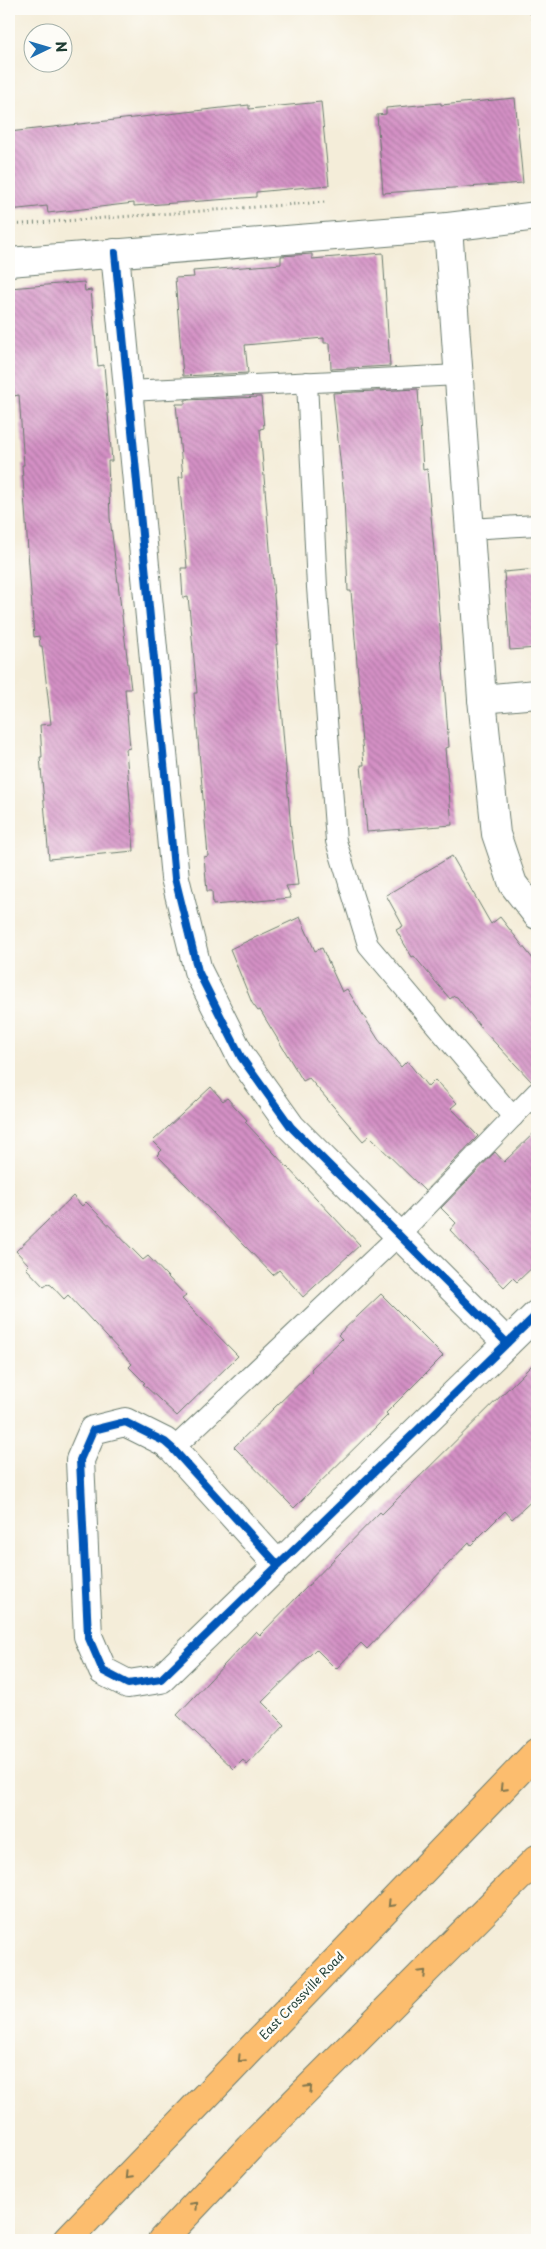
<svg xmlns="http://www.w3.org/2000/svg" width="546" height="2249" font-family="'Playpen Sans',sans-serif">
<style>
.building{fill:url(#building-back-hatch)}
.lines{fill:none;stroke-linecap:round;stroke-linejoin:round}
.lane-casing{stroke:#6a7b6e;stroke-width:22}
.street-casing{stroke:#6a7b6e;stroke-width:30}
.primary-casing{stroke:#6a7b6e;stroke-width:30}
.path{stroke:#6a7b6e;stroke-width:3;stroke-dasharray:1 4;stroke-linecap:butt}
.lane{stroke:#fff;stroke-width:20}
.street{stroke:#fff;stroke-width:28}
.primary{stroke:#fcbd6e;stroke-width:28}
.cycleway-casing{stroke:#fdfcf7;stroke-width:11}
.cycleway{stroke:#0057b8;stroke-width:8}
.oneway{stroke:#82774e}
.labels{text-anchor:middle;stroke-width:5;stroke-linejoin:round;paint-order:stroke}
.street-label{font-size:12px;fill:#1f3d34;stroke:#fdfcf7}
</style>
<defs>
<pattern id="building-back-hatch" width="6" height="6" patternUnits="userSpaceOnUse" patternTransform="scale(1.25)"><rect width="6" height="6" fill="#d490c5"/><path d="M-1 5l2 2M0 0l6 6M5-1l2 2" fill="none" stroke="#ab77a1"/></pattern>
</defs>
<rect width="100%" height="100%" fill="#fdfcf7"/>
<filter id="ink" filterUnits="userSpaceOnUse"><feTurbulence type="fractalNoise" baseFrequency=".02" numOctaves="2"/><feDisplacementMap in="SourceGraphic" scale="10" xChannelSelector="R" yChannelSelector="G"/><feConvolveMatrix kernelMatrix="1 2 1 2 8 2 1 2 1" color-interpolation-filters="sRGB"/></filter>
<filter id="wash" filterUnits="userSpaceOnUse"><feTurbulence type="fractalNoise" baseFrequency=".0096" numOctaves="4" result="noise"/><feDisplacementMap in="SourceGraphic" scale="20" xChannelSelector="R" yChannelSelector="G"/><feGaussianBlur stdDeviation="1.12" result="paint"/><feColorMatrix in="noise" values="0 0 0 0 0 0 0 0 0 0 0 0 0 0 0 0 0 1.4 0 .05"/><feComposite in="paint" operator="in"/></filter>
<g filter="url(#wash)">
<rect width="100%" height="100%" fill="#f4edd9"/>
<g id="blocks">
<!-- building -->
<g class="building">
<path d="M515 98 523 183 383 193 377 115 386 114V108L441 103V105Z"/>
<path d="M321 102 329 185 256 192V197L134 206V203L48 213 47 206 9 210V132L230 107 249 105V109Z"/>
<path d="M383 253 390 366 331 369 330 343H324V338L245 345 248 373 183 376 175 278 194 277 193 271 281 264V256L312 254V259Z"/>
<path d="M84 282 85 291 91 290 98 366 104 365 112 461H108L110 518 131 689H125L130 748 126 749 134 851 49 859 40 757H42L40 725 51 724 42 646H40L39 636 34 637 22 465H24L19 395 14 396 12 364 9 288Z"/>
<path d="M418 389 423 470 427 469 435 562 449 747 445 748 452 825 367 832 361 765H364L359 710 361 709 359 687 351 591H348L344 497 333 393Z"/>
<path d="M261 397 264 428 260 429 278 644H276L291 830 298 885 286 886 291 898 213 905 212 891H207L204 857 208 856 194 693H197L190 616 188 597 183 598 181 568H187L179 477H183L176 404H185V400Z"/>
<path d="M537 569V648L510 650 504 572Z"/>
<path d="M452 856 491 924 500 917 537 964V1080L532 1082 482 1029 457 997 454 996 450 999 414 956 412 957 396 930 403 926 386 895Z"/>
<path d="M300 917 315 951 322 948 342 992 347 989 378 1039 401 1067 407 1061 428 1087 435 1080 457 1103 451 1108 478 1136 425 1191 369 1136 363 1141 309 1078 303 1081 260 1010 258 1011 252 1003 230 949Z"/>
<path d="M211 1087 223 1101 227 1098 247 1120 245 1122 360 1245 303 1297 279 1270 273 1275 157 1155 162 1150 153 1141Z"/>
<path d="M537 1130V1263L517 1282 513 1278 504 1287 450 1230 456 1223 441 1208 495 1152 504 1162Z"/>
<path d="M73 1196 82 1206 86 1202 143 1260 148 1256 186 1296 182 1299 238 1356 177 1416 143 1384 145 1383 129 1367 132 1364 68 1295 64 1299 51 1285 48 1284 44 1287 26 1268 29 1265 16 1251Z"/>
<path d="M381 1294 443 1356 386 1413 388 1415 294 1508 234 1447 312 1371 311 1369 342 1339 338 1335Z"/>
<path d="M537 1360V1496L512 1519 505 1511 471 1545 469 1542 367 1649 361 1643 336 1669 316 1649 262 1702 285 1725 247 1765 243 1760 234 1769 177 1715 256 1631 260 1635 380 1512 382 1514Z"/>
</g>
</g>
</g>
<g filter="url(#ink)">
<use href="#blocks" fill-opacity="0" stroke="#6a7b6e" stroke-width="1"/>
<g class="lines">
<!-- lane casing -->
<g class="lane-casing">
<g id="lane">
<path d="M307 382 317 587 336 841 368 945 513 1117"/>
<path d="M128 391 459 375"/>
<path d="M469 529 537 525"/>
<path d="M173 1449 399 1235 537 1092"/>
</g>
</g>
<!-- street casing -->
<g class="street-casing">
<g id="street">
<path d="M448 227 482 699 496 834 513 884 537 915"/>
<path d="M115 253 175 878 198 971 241 1057 291 1127 507 1343"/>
<path d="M9 262 448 227 537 216"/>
<path d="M482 699 537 694"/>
<path d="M278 1565 173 1449 165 1442 125 1422 93 1430 80 1460 88 1636 103 1671 128 1684 161 1679 537 1314"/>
</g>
</g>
<!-- primary casing -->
<g class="primary-casing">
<g id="primary">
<path d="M67 2240 537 1752"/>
<path d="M162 2240 249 2148 537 1859"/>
</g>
</g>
<!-- path -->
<g class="path">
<path d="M9 9H13"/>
<path d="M528 9 531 13 537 38"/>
<path d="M9 225 325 202"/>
</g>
<!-- lane -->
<use href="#lane" class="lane"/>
<!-- street -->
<use href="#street" class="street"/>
<!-- primary -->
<use href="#primary" class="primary"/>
<!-- cycleway casing -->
<g class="cycleway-casing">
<g id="cycleway">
<path d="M115 253 175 878 198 971 241 1057 291 1127 507 1343"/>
<path d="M278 1565 173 1449 165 1442 125 1422 93 1430 80 1460 88 1636 103 1671 128 1684 161 1679 537 1314"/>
</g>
</g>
<!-- cycleway -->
<use href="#cycleway" class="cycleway"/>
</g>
<!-- one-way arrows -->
<defs><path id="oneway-chevron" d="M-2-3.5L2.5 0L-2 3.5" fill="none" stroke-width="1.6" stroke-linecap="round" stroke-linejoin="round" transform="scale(1.25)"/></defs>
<g class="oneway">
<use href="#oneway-chevron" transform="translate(503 1788) rotate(134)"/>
<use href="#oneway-chevron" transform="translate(391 1904) rotate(134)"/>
<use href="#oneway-chevron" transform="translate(423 1973) rotate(-45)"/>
<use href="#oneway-chevron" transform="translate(241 2059) rotate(134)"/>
<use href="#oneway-chevron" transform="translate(309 2088) rotate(-45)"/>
<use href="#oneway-chevron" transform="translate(128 2176) rotate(134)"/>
<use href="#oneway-chevron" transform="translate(195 2205) rotate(-46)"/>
</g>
</g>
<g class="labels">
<!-- street labels -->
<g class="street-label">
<text transform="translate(302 1996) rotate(-46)" y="4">East Crossville Road</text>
</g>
</g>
<!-- margin -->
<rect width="546" height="2249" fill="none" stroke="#fdfcf7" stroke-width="30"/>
<!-- north arrow -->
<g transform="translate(48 48) rotate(85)"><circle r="24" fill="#fdfcf7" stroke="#a4b0a9"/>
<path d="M0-4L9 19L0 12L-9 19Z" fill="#1f6fb2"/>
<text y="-8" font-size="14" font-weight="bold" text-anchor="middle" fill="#1f3d34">N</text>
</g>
</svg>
